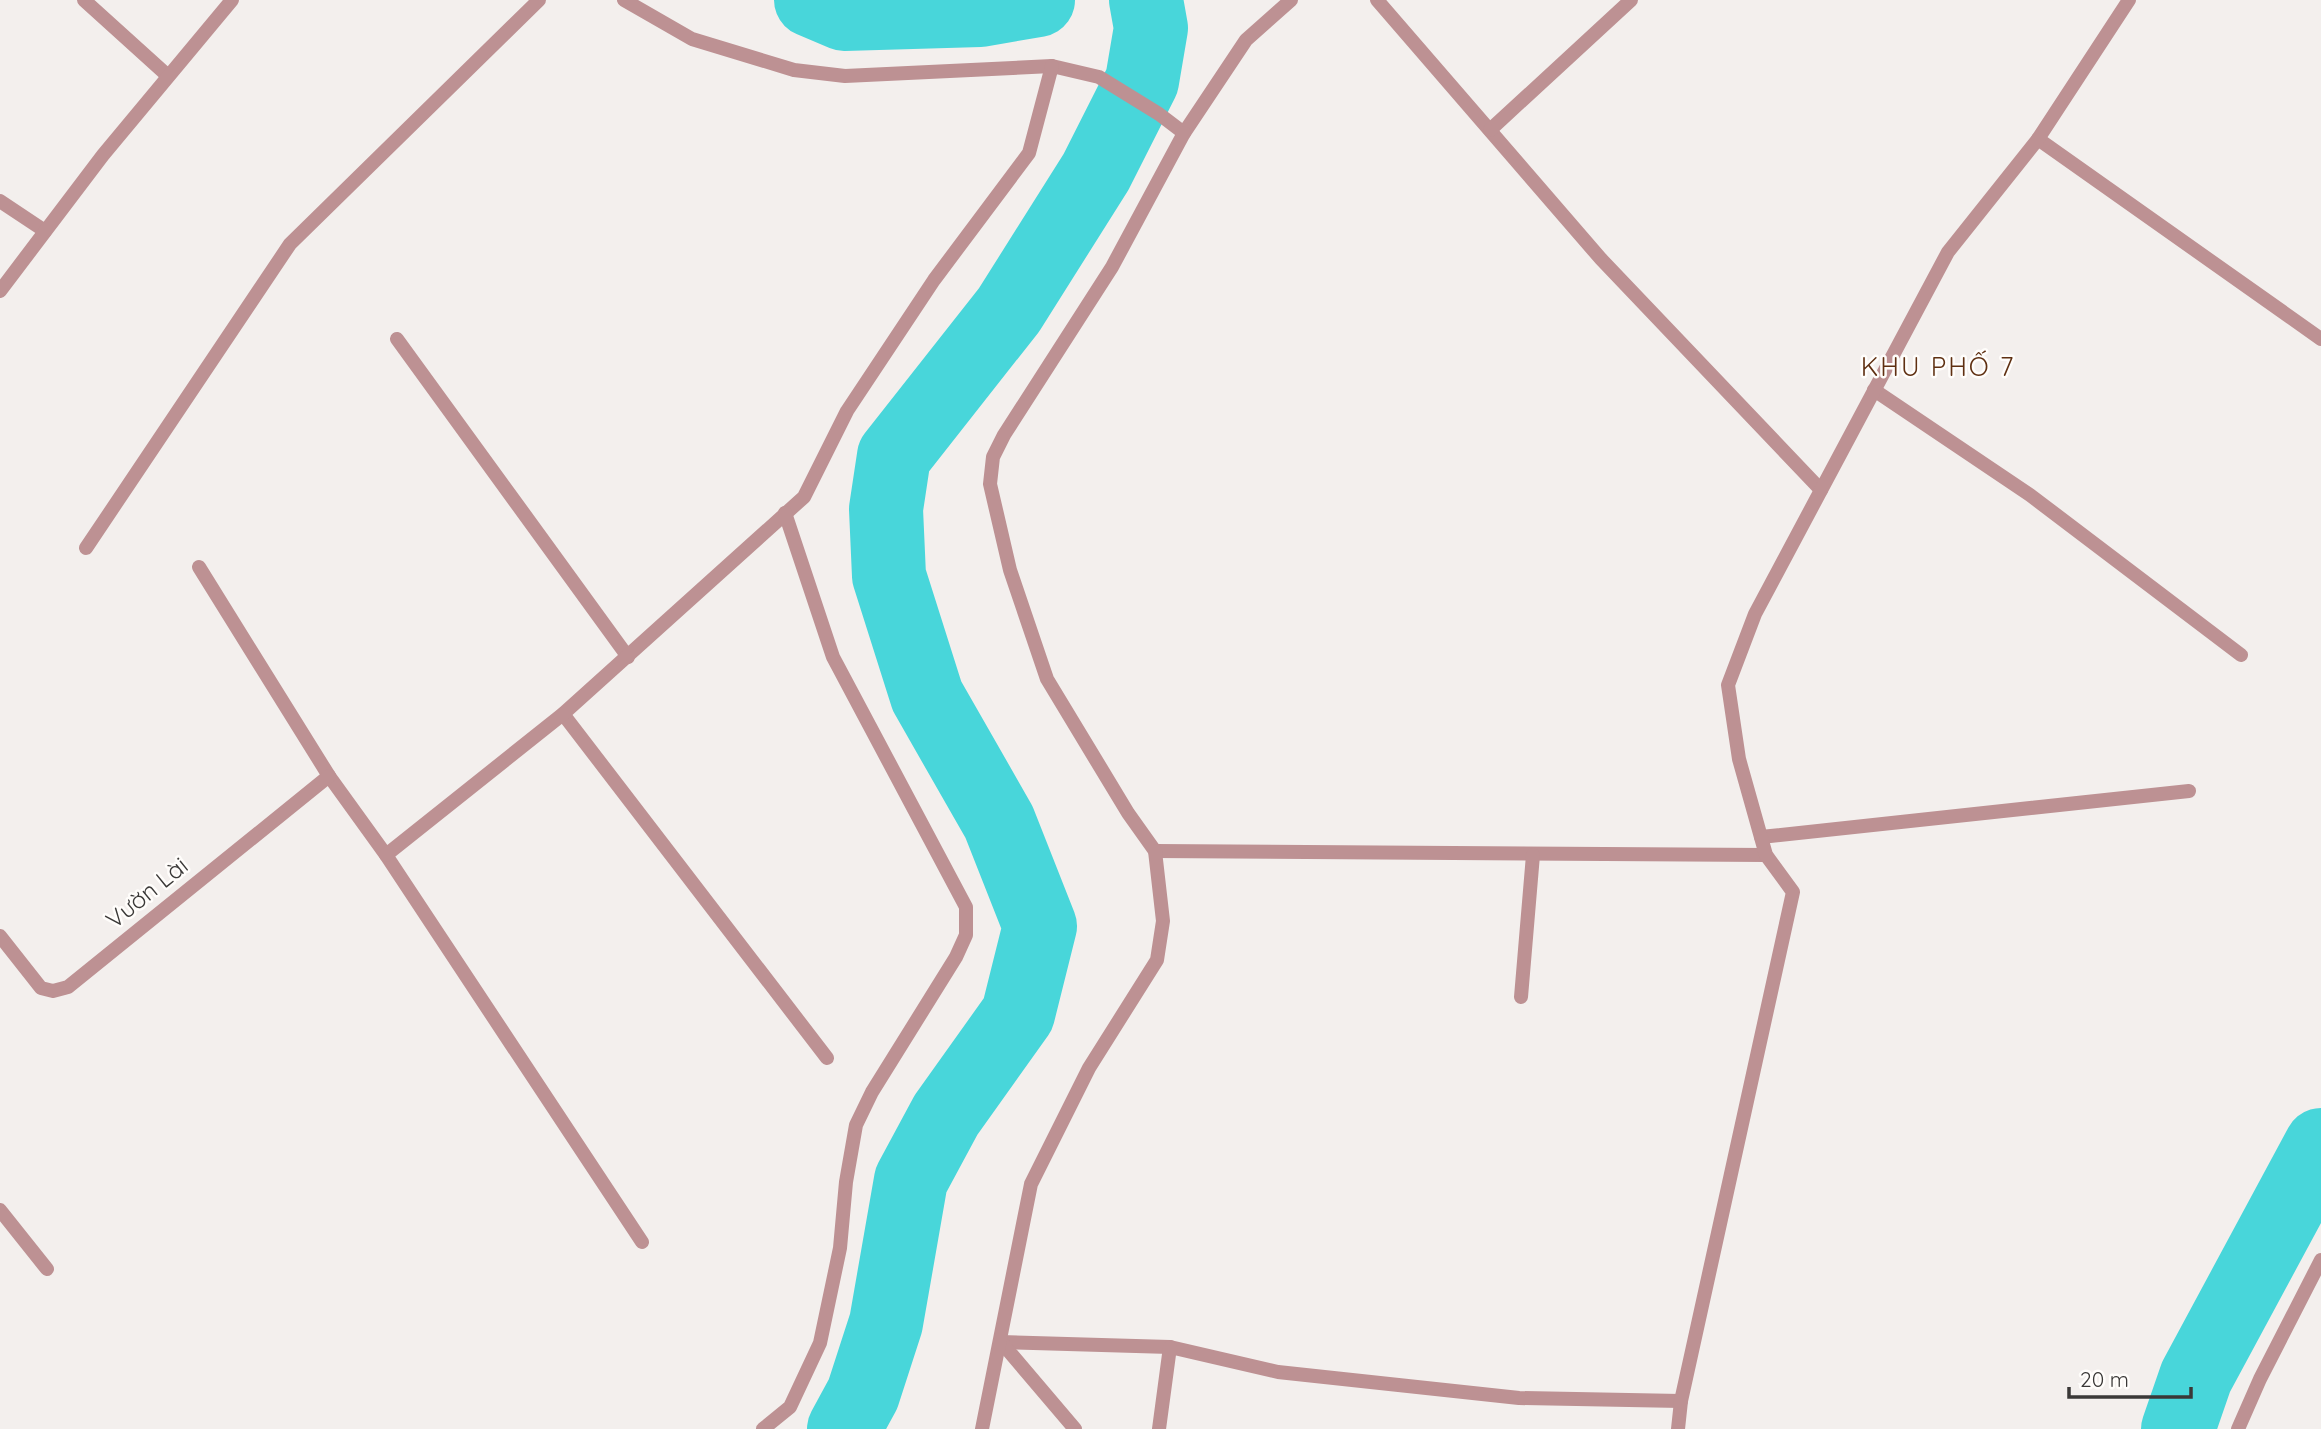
<svg xmlns="http://www.w3.org/2000/svg" width="2321" height="1429" font-family="Quicksand,sans-serif">
<style>
.lines{fill:none;stroke-linecap:round;stroke-linejoin:round}
.river{stroke:#48d6da;stroke-width:74}
.service{stroke:#bd9193;stroke-width:14}
.minor{stroke:#bd9193;stroke-width:14}
.labels{text-anchor:middle;stroke-width:5;stroke-linejoin:round;paint-order:stroke}
.street-label{font-size:24px;fill:#3a3837;stroke:#fffdfb}
.neighbourhood-label{font-size:26px;letter-spacing:2px;fill:#5f3012;stroke:#fffdfb}
</style>
<rect width="100%" height="100%" fill="#f3efed"/>
<g class="lines">
<!-- river -->
<g class="river">
<path d="M811 0 844 14 980 10 1038 0"/>
<path d="M844 1429 863 1394 886 1323 911 1180 946 1115 1018 1014 1040 926 999 822 927 696 889 576 886 509 894 456 1009 310 1096 172 1142 81 1151 28 1146 0"/>
<path d="M2178 1429 2196 1377 2321 1145"/>
</g>
<!-- service -->
<g class="service">
<path d="M397 339 628 657"/>
<path d="M1155 851 1766 855"/>
<path d="M1521 997 1533 855"/>
</g>
<!-- minor -->
<g class="minor">
<path d="M84 0 168 76"/>
<path d="M624 0 692 39 794 70 845 76 1052 66 1099 77 1159 114 1184 133 1246 40 1291 0"/>
<path d="M1377 0 1601 259 1821 490"/>
<path d="M1490 130 1631 0"/>
<path d="M2038 139 2321 339"/>
<path d="M0 201 45 231"/>
<path d="M0 291 103 155 232 0"/>
<path d="M1874 390 2030 495 2241 655"/>
<path d="M86 548 290 244 539 0"/>
<path d="M199 567 329 776 386 855 642 1242"/>
<path d="M563 714 827 1058"/>
<path d="M1761 837 2189 791"/>
<path d="M386 855 563 714 804 497 847 411 934 280 1029 153 1052 66"/>
<path d="M0 936 41 988 53 991 68 987 329 776"/>
<path d="M0 1210 47 1269"/>
<path d="M1001 1342 1170 1347 1278 1372 1519 1398 1681 1401"/>
<path d="M1001 1342 1075 1429"/>
<path d="M763 1429 790 1407 820 1343 840 1248 846 1182 856 1125 872 1092 956 957 966 935V907L833 657 785 513"/>
<path d="M982 1429 1031 1184 1089 1068 1157 960 1163 921 1155 851 1128 813 1047 679 1010 570 990 484 993 457 1004 435 1112 267 1184 133"/>
<path d="M1159 1429 1170 1347"/>
<path d="M1678 1429 1681 1401 1793 892 1766 855 1739 759 1728 685 1755 614 1948 252 2038 139 2129 0"/>
<path d="M2238 1429 2260 1379 2321 1260"/>
</g>
</g>
<g class="labels">
<!-- street labels -->
<g class="street-label">
<text transform="translate(147 893) rotate(-39)" y="8">Vườn Lài</text>
</g>
<!-- neighbourhood labels -->
<g class="neighbourhood-label">
<text x="1938" y="376">KHU PHỐ 7</text>
</g>
</g>
<!-- scale -->
<path d="M2069 1387v10h122v-10" fill="none" stroke="#3a3837" stroke-width="3.5"/>
<text x="2080" y="1387" font-size="21" fill="#3a3837" stroke="#fffdfb" stroke-width="5" paint-order="stroke">20 m</text>
</svg>
